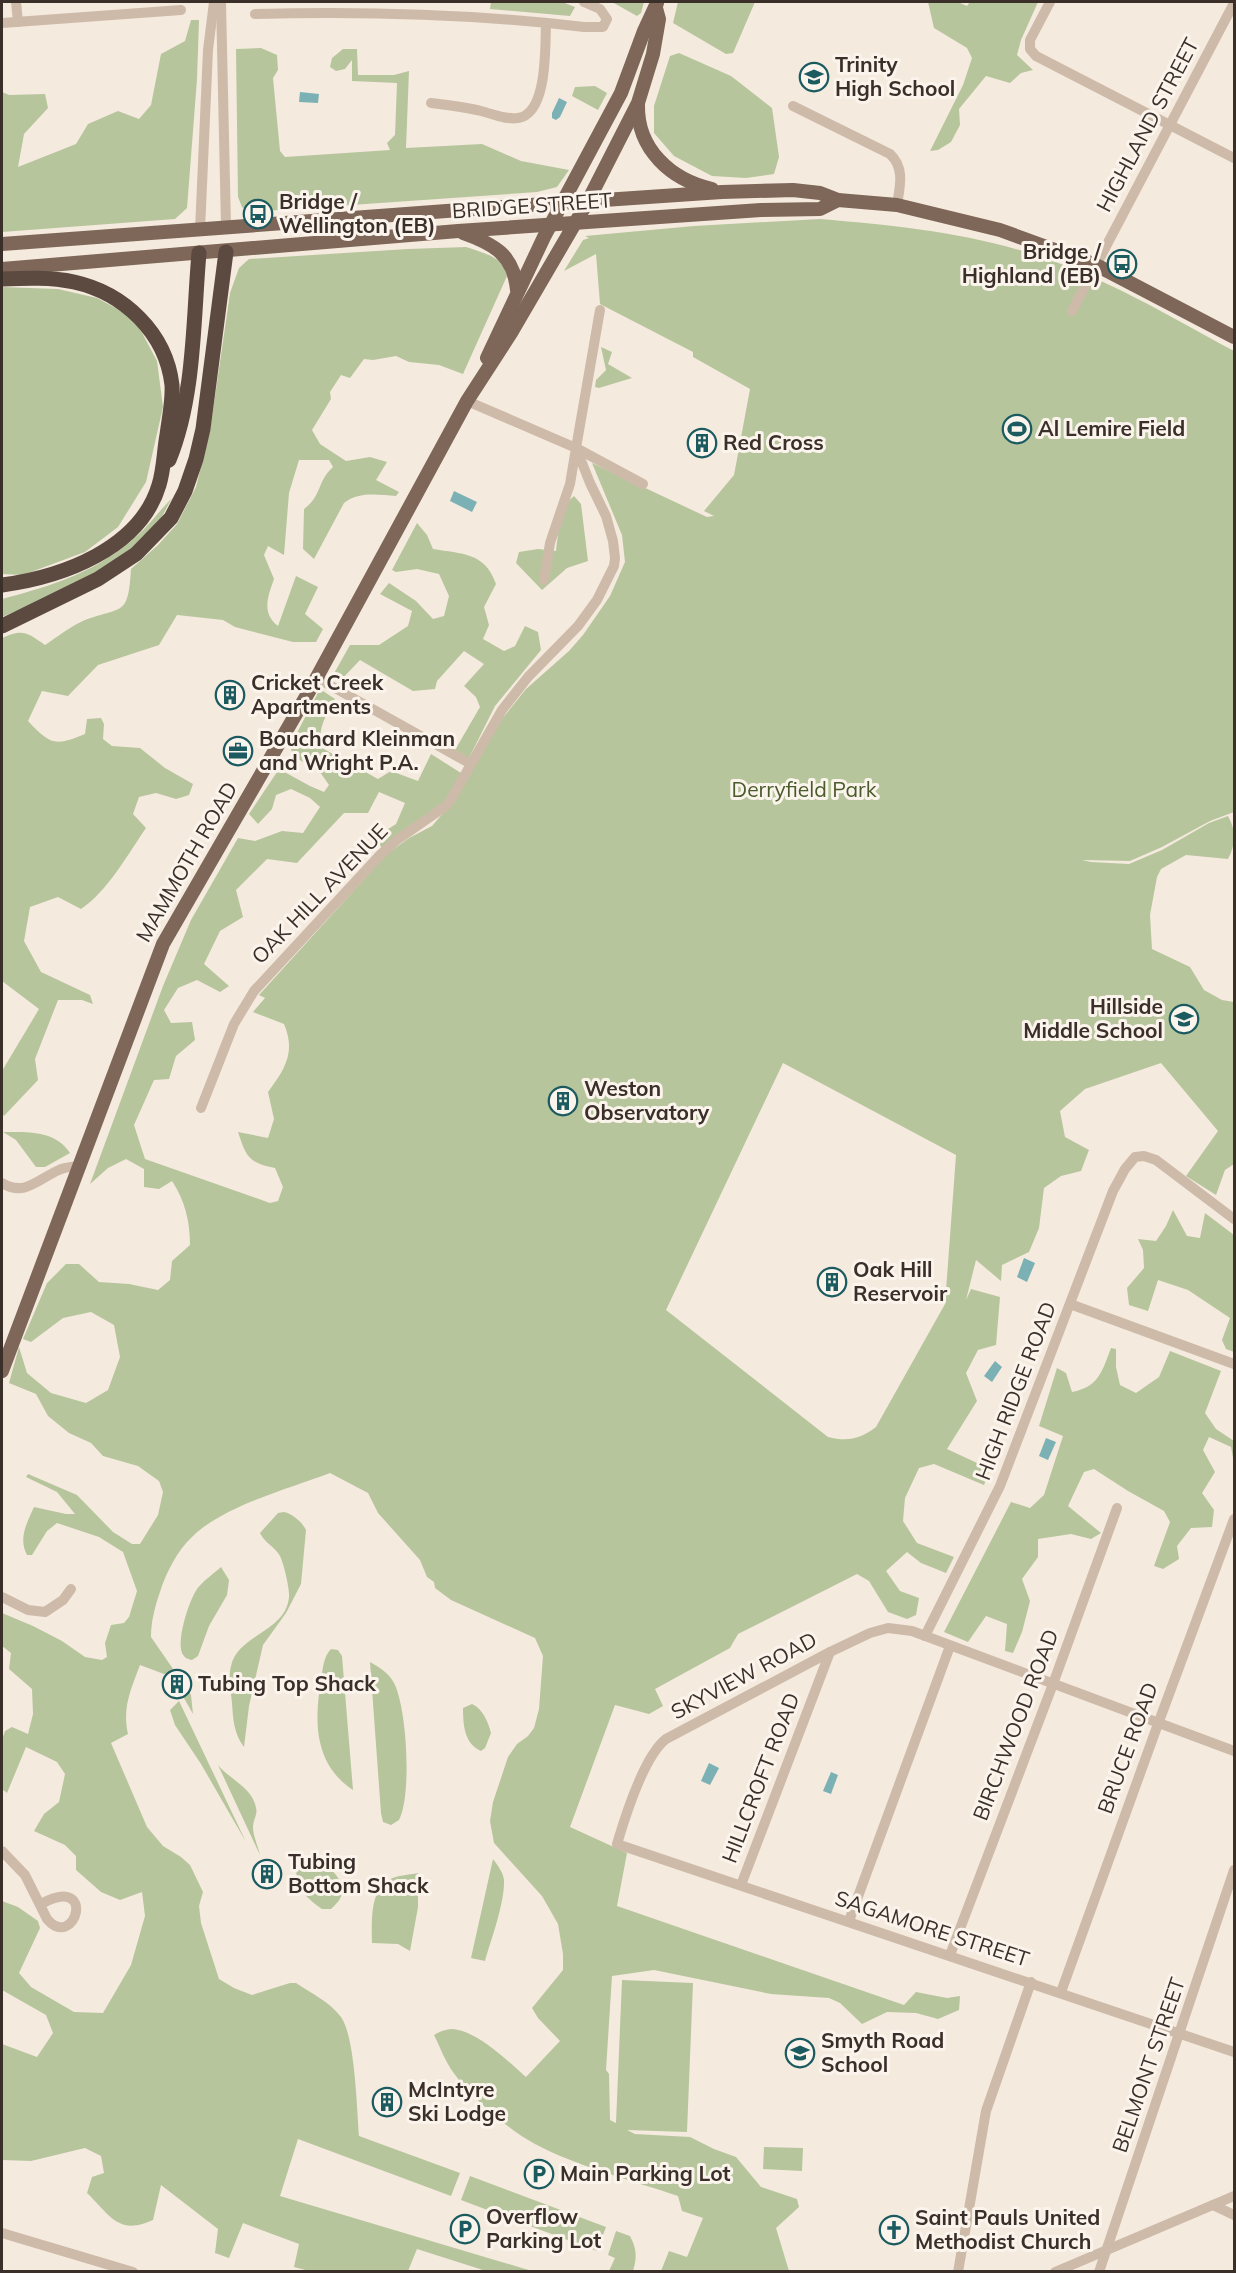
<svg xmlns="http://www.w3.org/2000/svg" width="1236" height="2273" font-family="Mulish,sans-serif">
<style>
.green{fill:#b7c59d;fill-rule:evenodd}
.water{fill:#7bb1b4}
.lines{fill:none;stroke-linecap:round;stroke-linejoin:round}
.minor{stroke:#cebaa9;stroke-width:10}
.major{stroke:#7e6659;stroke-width:14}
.highway{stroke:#5c4940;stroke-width:15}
.labels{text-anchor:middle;stroke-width:6;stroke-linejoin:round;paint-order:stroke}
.poi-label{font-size:21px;font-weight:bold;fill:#3b2f29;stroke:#fbf4ec;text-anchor:start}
.street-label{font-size:21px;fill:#3b2f29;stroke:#fbf4ec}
.park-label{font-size:21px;fill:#495b2b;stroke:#fbf4ec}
</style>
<rect width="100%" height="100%" fill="#f5eade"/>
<!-- green -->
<g class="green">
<path d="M491 2H562L575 7 570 16 490 9Z"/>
<path d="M612 2H644L641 13 637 16Z"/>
<path d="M678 2H755L733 53 726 54 673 23Z"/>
<path d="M928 2H958L967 6 970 2H1038L1021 40 1017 55 1033 70 1021 73 1010 83 986 76 959 109 960 125 951 142 938 150 930 151 963 85 972 58 967 48 934 28Z"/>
<path d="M191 20H199L197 79 187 208 175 219 2 232V92L9 95 45 94 48 108 24 134 18 167 76 144 88 124 118 111 139 119 151 105 161 54 185 41Z"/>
<path d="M261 48 277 55 278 70 273 78 280 151 285 157 390 150 387 143 395 135 397 83 352 81V60L345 69 336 71 330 67 332 58 343 49H357L358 75H394L409 71 406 148 482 144 521 161 569 170 557 187 537 192 249 212 242 207 238 197 236 49Z"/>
<path d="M679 53 731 76 772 108 779 157 774 174 746 178 712 176 674 156 654 133V106L670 56Z"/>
<path d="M595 86 607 93 598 110 572 96 575 87Z"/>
<path d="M820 219C891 225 964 232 1032 254 1103 276 1169 316 1234 351V812L1210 821 1162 847 1130 861 1082 860 1091 862 1129 864 1162 850 1209 823 1228 816C1236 830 1236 844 1228 859L1186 855 1161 869 1157 877 1150 915 1152 949 1190 967 1204 990 1222 1000 1234 1002V1164L1225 1170 1216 1195 1186 1176 1218 1131 1161 1063 1085 1089 1060 1111 1065 1137 1089 1150 1081 1171 1061 1176 1044 1188 1039 1228 1029 1252 1002 1265 1001 1281 976 1260 966 1300 971 1289 1000 1297 996 1345 978 1350 966 1373 977 1401 947 1449 990 1469 984 1485 934 1464 919 1468 905 1498 903 1521 917 1543 954 1557 946 1573 921 1563 907 1552 886 1571 900 1591 919 1598 916 1615 907 1619 888 1612 869 1581 857 1574 738 1634 730 1648 655 1689 663 1706 649 1714 615 1705 570 1827 627 1853 617 1906 904 2005 916 1992 947 1998 960 1996 959 2010 938 2019 916 2013 887 2012 862 2024 840 2003 829 1998 771 1994 654 1970 612 1976 606 2070 609 2074 610 2120 616 2123 622 1980 693 1983 687 2132 627 2130 635 2134 690 2137 714 2149 736 2157 761 2187 797 2199 799 2207 776 2228 789 2271H661L669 2251 687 2257 703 2218 682 2211 678 2196C634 2181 576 2166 535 2144 508 2130 470 2096 453 2072 445 2061 440 2047 434 2035 439 2032 446 2029 452 2029 476 2030 508 2061 526 2077L560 2041 538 2018 532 2008 563 1970V1954L558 1924 542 1896 494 1843 490 1821 493 1802 508 1757 517 1744 528 1736 534 1728 539 1709 543 1656 535 1638 451 1600 435 1588 434 1582 427 1577 420 1560 378 1513 368 1493 330 1473C288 1489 223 1506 192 1537 177 1551 166 1573 160 1592 155 1606 151 1622 151 1637L191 1695 193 1714 172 1677 140 1665C131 1689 122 1708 128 1734L111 1743 147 1827 163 1846 181 1857 190 1865 203 1892 199 1906 201 1923 219 1979 234 1988 252 1995 290 1983H296C311 1993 330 2002 341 2017 355 2036 357 2110 359 2136L460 2173 451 2196 298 2139 280 2196 532 2271H486L417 2249 408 2271H309L294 2267 299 2244 243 2223 229 2258 215 2253 218 2229 161 2185 153 2220C118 2236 110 2215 87 2193L92 2177 104 2173 101 2156 85 2148 31 2161 2 2160V2044L37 2057 53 2033 46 2015 2 1990V1901L18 1907 38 1921 40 1928 19 1973 31 1987 74 2012 103 2013 131 1965 145 1916 142 1892 120 1900 101 1892 76 1870V1856L65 1845 34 1831 44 1814 59 1802 65 1774 57 1762 26 1747 7 1793 2 1789V1740L5 1731 12 1727 28 1734 33 1714 32 1689 9 1669 11 1653 2 1646V1613L33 1626 62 1641 85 1657 102 1660 107 1657 105 1643 111 1625 124 1623 129 1617 137 1591 123 1552 99 1537 57 1523 47 1531 32 1555H27C18 1538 27 1523 34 1507L66 1514H75L57 1492 26 1477 28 1474 77 1495 113 1532 132 1544H140L158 1515 163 1492 159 1481 138 1466 103 1456 91 1443 69 1433 48 1416 36 1394 9 1383 19 1347 27 1373 51 1393 86 1403 108 1390 120 1357 114 1325 91 1312 63 1318 31 1342 23 1339 47 1283 66 1264H79L99 1282 129 1284 158 1290 170 1280 172 1261 190 1245C190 1221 185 1201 172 1181L159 1189 144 1187V1169L126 1159 108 1168 90 1184 163 986 191 920 238 838 255 841 282 831 303 833 320 807 310 798 291 789 276 795 272 809 258 824 249 814 279 769 310 786 324 792 329 785 320 772 293 756 290 746 320 689 335 699C327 714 316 730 322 748L378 779 391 771 418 781 431 754 461 773 445 803 383 849 374 838 396 824 405 803 379 792 368 813H344L297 863 267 859 236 890 243 917 220 931 204 964 229 986 220 992 197 980 178 988 164 1010 171 1023 192 1022 195 1040 176 1056 169 1079 154 1080 134 1125 145 1159 270 1203 278 1201 283 1187 275 1168C248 1163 246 1156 238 1132L268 1138 274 1119 268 1092C285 1069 296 1052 284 1024L253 1012 265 998 259 995 387 854 409 838 432 826 457 797 502 719 526 689 569 651 583 635 610 596 625 562 622 535 592 463 707 517 714 516 704 511 734 475 750 389 693 357V352L600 304 596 254 564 271 583 240 589 238 585 236 694 226ZM783 1063 956 1155 945 1304 876 1427C860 1439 848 1442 828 1437L666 1310Z"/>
<path d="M466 247C483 253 503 256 507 276L463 374 439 365 409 362 396 356 373 360 364 359 350 378 341 375 330 392 331 399 312 430 320 444 346 461 370 457 387 462 376 480 399 492 396 496C379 495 359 491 344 503L314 559 303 549 304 509C322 496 317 481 333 467L329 460H299L289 493 284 555 268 546 264 555 274 579C268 596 261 613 278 626L296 576 318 587 305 614 323 629 316 642H293L235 627 223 620 177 615 159 645 98 665 68 696 42 691 28 721C50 744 54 747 85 734L87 719 101 718 104 724 103 739 112 746 140 748 165 768 193 784 189 795 176 799 156 793 139 797 133 814 146 828C128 854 107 892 81 909L58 897 30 907 24 941 41 972 90 995 93 1004 82 1000H58L35 1059 38 1080 4 1116 2 1113V1071L39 1009 2 981V638C23 629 26 632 45 645 57 637 71 626 85 620 123 606 128 617 131 569L158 545 177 524 196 487 210 431 230 293 239 268 249 259 408 249Z"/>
<path d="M2 287 58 289 97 298 123 312 140 329 157 361 163 407 146 482 118 527 85 552 23 575 2 574Z"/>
<path d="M601 347 612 352 608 364 632 378 599 388 595 387 596 380 606 370Z"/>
<path d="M574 496 581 504 588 561 567 568 542 590 516 563 519 552 538 549 556 551C558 535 560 506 574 496Z"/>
<path d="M172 498C166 508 161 521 153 530 121 570 48 597 2 617V599C52 586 99 571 138 535 150 524 160 510 172 498Z"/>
<path d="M417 523 427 535 433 549C462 554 485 552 496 584L484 607 489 625 483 639 504 651 515 646 525 626 538 632 541 650 495 706 469 758 455 750 480 707 476 697 464 686 484 664 464 651 437 681 435 689 413 691 360 660 340 681 332 677 350 645H379L408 626 412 611 380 594 389 583 416 601 433 619 444 616 449 596 439 574 417 569 396 572 392 570Z"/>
<path d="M3 1132C28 1132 55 1130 70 1153L45 1167H36L16 1140Z"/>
<path d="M1173 1210 1187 1236 1200 1238 1205 1213 1234 1235V1352L1226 1349 1222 1340 1230 1318 1188 1290 1158 1280 1148 1311 1129 1305 1127 1288 1144 1268 1143 1250 1138 1239 1156 1241 1166 1226Z"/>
<path d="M1111 1348 1116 1349V1367L1120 1385 1136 1393 1159 1377 1170 1351 1221 1371 1205 1413 1216 1429 1234 1441V1463L1231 1447 1209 1437 1203 1450 1215 1472 1202 1493 1214 1510 1212 1527 1191 1528 1177 1546 1179 1559 1163 1569 1154 1566 1170 1522 1164 1511 1128 1491 1094 1469 1084 1472 1068 1506 1101 1533 1091 1539 1071 1534 1038 1539V1557L1022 1579 1030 1601 1022 1632 1013 1653 1005 1651 1007 1624 986 1616 968 1642 944 1632 1011 1502 1030 1508 1044 1495 1063 1436 1039 1426 1057 1368 1066 1373 1072 1392C1099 1387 1102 1371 1111 1348Z"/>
<path d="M284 1512C293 1514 302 1522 306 1530L301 1584 286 1613 263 1645 249 1706 244 1747C234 1734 233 1719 232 1703 231 1692 228 1677 231 1666 238 1634 286 1632 289 1597 290 1590 283 1558 278 1553 271 1544 266 1544 260 1533L278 1513Z"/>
<path d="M221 1567 229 1580 227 1595 209 1626 198 1656 192 1660C189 1659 186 1659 184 1656 174 1646 189 1600 197 1589 203 1581 213 1574 221 1567Z"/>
<path d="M331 1649 338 1650 342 1656 353 1790C314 1764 314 1722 321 1680 323 1669 323 1657 331 1649Z"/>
<path d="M370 1662C379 1667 389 1673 394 1683 407 1708 412 1795 399 1820L391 1825 383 1822 381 1813Z"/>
<path d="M179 1701 246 1842 201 1764 175 1725 170 1710Z"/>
<path d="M472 1704C483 1709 488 1722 491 1733L485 1748 481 1751C464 1744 463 1724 463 1708Z"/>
<path d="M218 1765C229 1779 253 1788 256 1808 258 1814 253 1820 253 1827 253 1836 258 1846 260 1855Z"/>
<path d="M312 1857C325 1861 344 1878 342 1893 341 1900 336 1904 331 1909H322C309 1900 293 1887 297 1869Z"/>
<path d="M493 1859C498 1866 503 1872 504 1880 505 1902 491 1940 485 1961L471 1958Z"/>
<path d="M418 1873V1907L410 1951 398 1944 372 1943C372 1924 369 1891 389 1880 397 1875 409 1875 418 1873Z"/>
<path d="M764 2147 803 2148 802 2171 763 2169Z"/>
<path d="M470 2176 606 2227 597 2251 461 2200Z"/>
<path d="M616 2231 630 2236C637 2249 637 2258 633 2271H609L615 2258 608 2255Z"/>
</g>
<!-- water -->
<g class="water">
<path d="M300 92 319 94 318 103 299 102Z"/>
<path d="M559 98 567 102 560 117 556 120 552 118V113Z"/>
<path d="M454 491 477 502 472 512 450 501Z"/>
<path d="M1024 1258 1035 1263 1027 1282 1017 1277Z"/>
<path d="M995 1361 1002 1367 992 1382 984 1376Z"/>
<path d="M1046 1438 1056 1442 1048 1460 1039 1456Z"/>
<path d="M709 1763 719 1768 710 1785 701 1781Z"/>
<path d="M831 1772 838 1775 831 1794 823 1791Z"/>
</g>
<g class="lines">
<!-- minor -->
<g class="minor">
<path d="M16 2 18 22"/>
<path d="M221 2 226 227"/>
<path d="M1050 2 1030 40V49L1036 56 1234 158"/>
<path d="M255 14C365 11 475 14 584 27H603L607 19 600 9 584 2"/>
<path d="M2 23 181 10"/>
<path d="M431 103C448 105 465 107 481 111 493 114 506 120 518 118 548 114 545 46 546 23"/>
<path d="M793 106 890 154C905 168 900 186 897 205"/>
<path d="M200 230 208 50 214 2"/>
<path d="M1072 311 1234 3"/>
<path d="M467 401 576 448 643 484"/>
<path d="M544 580 550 543 570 484 576 448"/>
<path d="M317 678 471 764"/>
<path d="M201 1108 234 1024 254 991 381 854 397 840 446 806 450 801 502 710 528 677 578 626 597 600 614 566 615 558 613 541 606 516 590 483 576 448 600 310"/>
<path d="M2 1183C25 1197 38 1179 59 1170 65 1167 72 1167 78 1166"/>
<path d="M1070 1304 1234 1364"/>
<path d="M2 1597 28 1610 45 1612 63 1600 71 1589"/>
<path d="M925 1636 1000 1486 1113 1191 1125 1169 1135 1157 1144 1156 1156 1160 1234 1219"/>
<path d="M1234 1751 912 1631 888 1628 870 1633 830 1652 666 1739C644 1756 625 1817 617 1844L1234 2052"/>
<path d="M2 1851 25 1875 47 1919C75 1952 98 1873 41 1904"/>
<path d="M741 1885 830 1652"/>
<path d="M849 1921 950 1646"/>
<path d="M950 1955 1053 1684 1117 1508"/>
<path d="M1061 1992 1158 1724 1234 1519"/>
<path d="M1213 2205 1234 2215"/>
<path d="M2 2233 133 2272"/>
<path d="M958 2272 986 2111 1031 1982"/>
<path d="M1055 2272 1234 2196"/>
<path d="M1099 2272 1234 1870"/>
</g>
<!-- major -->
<g class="major">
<path d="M638 105C637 149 671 180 712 189"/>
<path d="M463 233C494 244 514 255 517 290"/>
<path d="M2 244 487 208 722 192 793 190 820 193 838 200 897 205 1000 230 1096 265 1234 337"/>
<path d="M2 269 458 231 761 210 820 209 838 200"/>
<path d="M487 358 544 237 621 93 644 31 657 3"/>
<path d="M2 1371 163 944 311 688 467 401 511 333 588 201 638 103 653 54 659 19 656 8"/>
</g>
<!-- highway -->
<g class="highway">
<path d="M2 279C26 278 51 277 74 282 124 293 166 333 172 385 173 401 169 419 167 435 164 451 164 469 159 485 140 549 62 577 2 585"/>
<path d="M169 460C195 396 193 321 199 253"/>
<path d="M2 626 98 579 136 554 171 518 185 491 196 459 203 429 226 252"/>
</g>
</g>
<!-- icons -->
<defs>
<g id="school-ring" transform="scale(1.5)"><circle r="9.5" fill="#fbf4ec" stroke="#1b5b60" stroke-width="1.5"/><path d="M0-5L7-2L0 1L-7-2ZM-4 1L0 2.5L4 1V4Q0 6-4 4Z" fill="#1b5b60"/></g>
<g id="bus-ring" transform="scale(1.5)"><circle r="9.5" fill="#fbf4ec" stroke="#1b5b60" stroke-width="1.5"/><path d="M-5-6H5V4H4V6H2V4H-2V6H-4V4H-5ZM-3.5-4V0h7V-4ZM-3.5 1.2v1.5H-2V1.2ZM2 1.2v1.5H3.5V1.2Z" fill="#1b5b60"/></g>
<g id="stadium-ring" transform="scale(1.5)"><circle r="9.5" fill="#fbf4ec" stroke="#1b5b60" stroke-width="1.5"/><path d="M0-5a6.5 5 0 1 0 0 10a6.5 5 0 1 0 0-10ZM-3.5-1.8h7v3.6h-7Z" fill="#1b5b60"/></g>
<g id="building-ring" transform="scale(1.5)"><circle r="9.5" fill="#fbf4ec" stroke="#1b5b60" stroke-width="1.5"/><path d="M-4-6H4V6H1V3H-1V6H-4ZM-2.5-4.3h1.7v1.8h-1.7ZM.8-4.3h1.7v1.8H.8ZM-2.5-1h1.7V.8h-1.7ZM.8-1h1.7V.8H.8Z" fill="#1b5b60"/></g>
<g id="office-ring" transform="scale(1.5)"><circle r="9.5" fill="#fbf4ec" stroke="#1b5b60" stroke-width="1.5"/><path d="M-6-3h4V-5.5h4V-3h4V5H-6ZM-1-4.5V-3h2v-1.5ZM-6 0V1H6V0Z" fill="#1b5b60"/></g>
<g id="parking-ring" transform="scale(1.5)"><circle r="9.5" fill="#fbf4ec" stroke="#1b5b60" stroke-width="1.5"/><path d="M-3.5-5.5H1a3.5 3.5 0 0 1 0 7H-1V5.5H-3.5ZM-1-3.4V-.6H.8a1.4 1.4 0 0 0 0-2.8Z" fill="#1b5b60"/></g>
<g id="church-ring" transform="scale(1.5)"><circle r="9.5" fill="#fbf4ec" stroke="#1b5b60" stroke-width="1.5"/><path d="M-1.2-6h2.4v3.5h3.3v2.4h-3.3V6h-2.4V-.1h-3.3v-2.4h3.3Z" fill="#1b5b60"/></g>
</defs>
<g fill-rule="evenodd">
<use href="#school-ring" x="814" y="77"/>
<use href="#bus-ring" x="258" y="214"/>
<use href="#bus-ring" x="1122" y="264"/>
<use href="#stadium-ring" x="1017" y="429"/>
<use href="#building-ring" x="702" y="443"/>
<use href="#building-ring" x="230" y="695"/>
<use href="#office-ring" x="238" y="751"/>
<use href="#school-ring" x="1184" y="1019"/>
<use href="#building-ring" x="563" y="1101"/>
<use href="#building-ring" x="832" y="1282"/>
<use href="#building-ring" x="177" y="1684"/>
<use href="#building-ring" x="267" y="1874"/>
<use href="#school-ring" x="800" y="2053"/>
<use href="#building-ring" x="387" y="2102"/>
<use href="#parking-ring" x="539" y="2174"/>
<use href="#parking-ring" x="465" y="2229"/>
<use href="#church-ring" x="894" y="2230"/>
</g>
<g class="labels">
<!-- poi labels -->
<g class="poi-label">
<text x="835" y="72">Trinity<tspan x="835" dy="24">High School</tspan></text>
<text x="279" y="209">Bridge /<tspan x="279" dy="24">Wellington (EB)</tspan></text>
<text x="1101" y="259" text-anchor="end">Bridge /<tspan x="1101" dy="24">Highland (EB)</tspan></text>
<text x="1038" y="436">Al Lemire Field</text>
<text x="723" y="450">Red Cross</text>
<text x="251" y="690">Cricket Creek<tspan x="251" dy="24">Apartments</tspan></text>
<text x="259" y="746">Bouchard Kleinman<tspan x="259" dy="24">and Wright P.A.</tspan></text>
<text x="1163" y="1014" text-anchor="end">Hillside<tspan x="1163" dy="24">Middle School</tspan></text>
<text x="584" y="1096">Weston<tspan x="584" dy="24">Observatory</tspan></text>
<text x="853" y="1277">Oak Hill<tspan x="853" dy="24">Reservoir</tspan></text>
<text x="198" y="1691">Tubing Top Shack</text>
<text x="288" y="1869">Tubing<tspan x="288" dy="24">Bottom Shack</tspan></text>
<text x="821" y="2048">Smyth Road<tspan x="821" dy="24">School</tspan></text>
<text x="408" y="2097">McIntyre<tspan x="408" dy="24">Ski Lodge</tspan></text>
<text x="560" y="2181">Main Parking Lot</text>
<text x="486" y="2224">Overflow<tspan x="486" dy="24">Parking Lot</tspan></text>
<text x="915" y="2225">Saint Pauls United<tspan x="915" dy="24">Methodist Church</tspan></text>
</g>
<!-- street labels -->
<g class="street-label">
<text transform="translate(1148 125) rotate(-62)" y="7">HIGHLAND STREET</text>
<text transform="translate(532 206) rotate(-4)" y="7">BRIDGE STREET</text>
<text transform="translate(187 862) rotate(-60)" y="7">MAMMOTH ROAD</text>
<text transform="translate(320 894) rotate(-46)" y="7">OAK HILL AVENUE</text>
<text transform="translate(1016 1391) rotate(-69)" y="7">HIGH RIDGE ROAD</text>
<text transform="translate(744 1676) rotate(-28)" y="7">SKYVIEW ROAD</text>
<text transform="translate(1016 1725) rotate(-69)" y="7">BIRCHWOOD ROAD</text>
<text transform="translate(1128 1748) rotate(-70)" y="7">BRUCE ROAD</text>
<text transform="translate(761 1778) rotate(-69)" y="7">HILLCROFT ROAD</text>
<text transform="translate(932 1929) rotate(18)" y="7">SAGAMORE STREET</text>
<text transform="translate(1149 2065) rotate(-71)" y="7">BELMONT STREET</text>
</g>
<!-- park labels -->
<g class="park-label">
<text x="804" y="797">Derryfield Park</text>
</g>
</g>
<!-- border -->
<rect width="1236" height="2273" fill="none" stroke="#3b2f29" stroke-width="6"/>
</svg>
